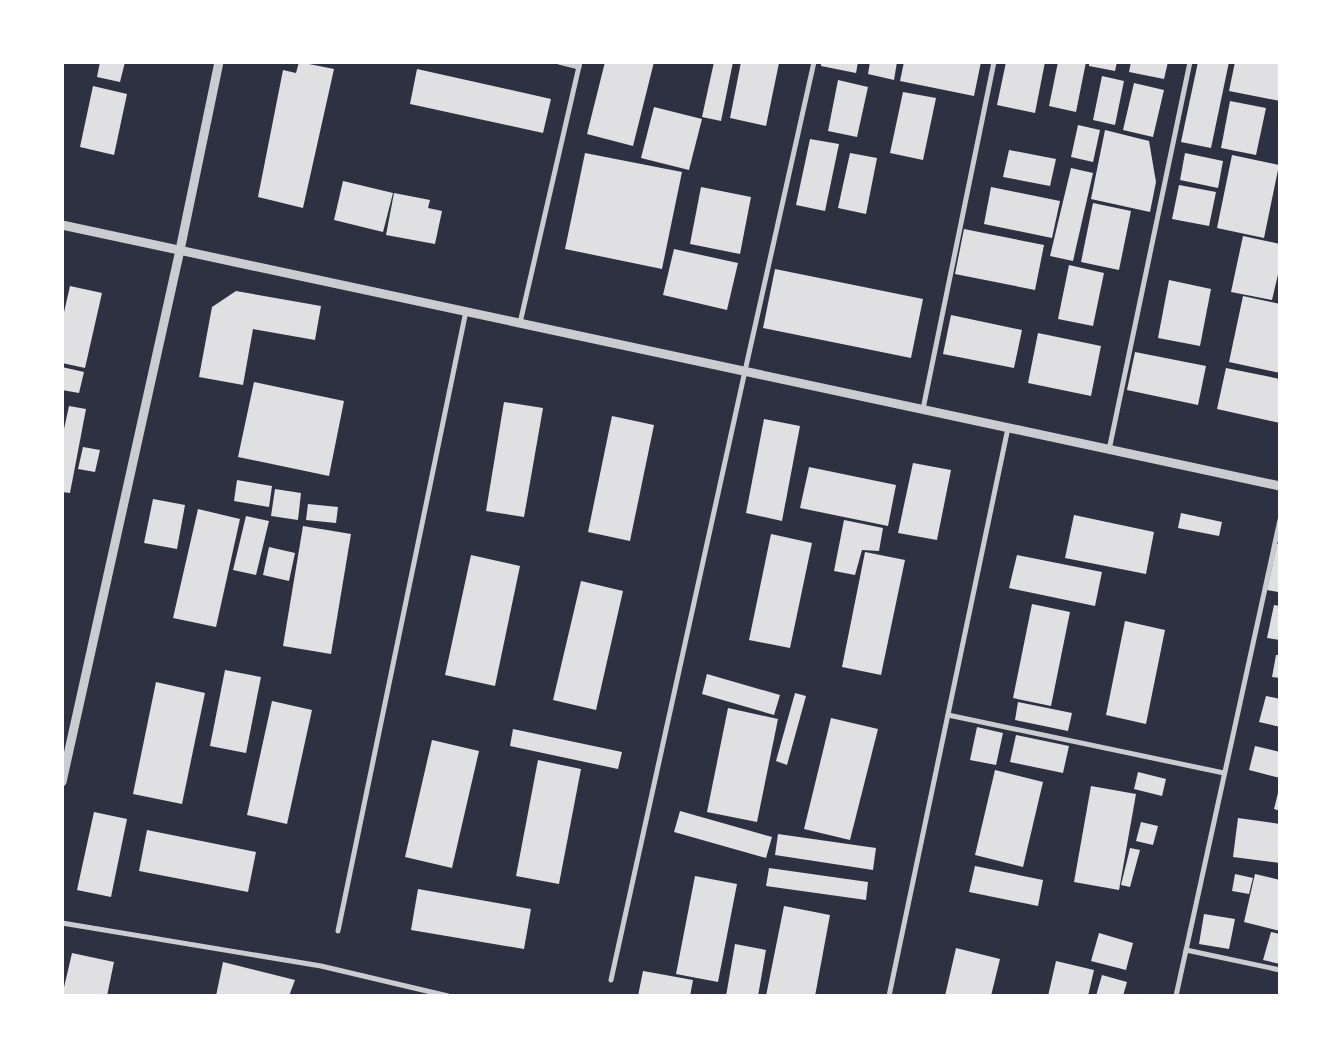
<svg xmlns="http://www.w3.org/2000/svg" width="1342" height="1058" font-family="'Nunito Sans',sans-serif">
<style>
.building{fill:#e0e0e3}
.lines{fill:none;stroke-linecap:round;stroke-linejoin:round}
.minor{stroke:#caccd0;stroke-width:5}
.tertiary{stroke:#caccd0;stroke-width:9}
</style>
<rect width="100%" height="100%" fill="#2d3142"/>
<!-- building -->
<g class="building">
<path d="M100 62H125L120 82 97 77Z"/>
<path d="M299 62 334 69 303 208 258 197 283 70 296 73Z"/>
<path d="M605 62H654L633 146 587 134Z"/>
<path d="M714 62H733L721 121 702 117Z"/>
<path d="M741 62 779 63 766 126 730 118Z"/>
<path d="M821 62H858L856 73 821 66Z"/>
<path d="M870 62H897L894 80 868 74Z"/>
<path d="M904 62H981L974 96 900 81Z"/>
<path d="M1006 62H1045L1035 113 997 105Z"/>
<path d="M1058 62H1086L1076 112 1049 106Z"/>
<path d="M1089 62H1117L1115 71 1089 66Z"/>
<path d="M1131 62H1168L1164 79 1129 72Z"/>
<path d="M1198 62H1229L1211 148 1181 142Z"/>
<path d="M1235 62H1280V101L1229 91Z"/>
<path d="M417 69 551 99 543 133 410 104Z"/>
<path d="M1102 76 1124 81 1115 125 1093 120Z"/>
<path d="M838 80 868 87 857 137 828 131Z"/>
<path d="M1134 83 1164 90 1153 137 1123 130Z"/>
<path d="M93 86 127 94 114 155 80 147Z"/>
<path d="M903 92 936 98 923 160 890 153Z"/>
<path d="M1230 101 1266 108 1256 155 1221 148Z"/>
<path d="M654 107 702 119 689 170 641 158Z"/>
<path d="M1078 125 1100 130 1093 162 1071 157Z"/>
<path d="M1105 130 1149 141 1156 182 1150 212 1091 199Z"/>
<path d="M810 139 839 144 825 211 796 205Z"/>
<path d="M1009 150 1056 159 1050 186 1003 177Z"/>
<path d="M585 153 682 172 662 269 565 249Z"/>
<path d="M850 153 877 158 866 214 838 208Z"/>
<path d="M1185 153 1223 161 1218 188 1180 180Z"/>
<path d="M1232 155 1279 165 1264 238 1217 228Z"/>
<path d="M1071 168 1093 173 1073 261 1050 256Z"/>
<path d="M343 181 393 193 383 232 334 220Z"/>
<path d="M1179 185 1216 192 1209 226 1172 219Z"/>
<path d="M701 187 751 197 740 254 690 244Z"/>
<path d="M991 187 1060 201 1052 238 984 224Z"/>
<path d="M394 193 430 200 428 208 442 211 435 244 386 235Z"/>
<path d="M1093 203 1131 211 1119 270 1081 262Z"/>
<path d="M964 229 1044 245 1035 290 955 274Z"/>
<path d="M1243 236 1280 244V266L1272 300 1231 292Z"/>
<path d="M674 249 738 263 727 310 663 295Z"/>
<path d="M1069 265 1104 273 1093 326 1058 319Z"/>
<path d="M775 269 923 299 911 358 763 328Z"/>
<path d="M1169 280 1211 289 1200 346 1158 338Z"/>
<path d="M70 286 102 293 85 368 62 363V321Z"/>
<path d="M236 291 321 306 315 340 253 329 243 385 199 377 212 307Z"/>
<path d="M1243 296 1280 304V373L1229 362Z"/>
<path d="M951 315 1022 330 1014 368 943 354Z"/>
<path d="M1038 333 1101 346 1091 396 1028 383Z"/>
<path d="M1135 352 1206 366 1198 405 1127 390Z"/>
<path d="M62 367 84 372 79 393 62 390Z"/>
<path d="M1226 368 1280 379V423L1217 409Z"/>
<path d="M254 382 344 401 329 476 238 457Z"/>
<path d="M504 402 543 408 524 517 486 511Z"/>
<path d="M69 406 86 409 70 493 62 492V438Z"/>
<path d="M612 416 654 425 630 541 588 532Z"/>
<path d="M764 419 800 426 782 521 746 513Z"/>
<path d="M83 447 100 450 95 472 78 469Z"/>
<path d="M913 463 951 470 937 540 898 533Z"/>
<path d="M809 467 896 485 888 526 800 508Z"/>
<path d="M237 480 272 486 269 507 234 501Z"/>
<path d="M275 489 301 493 298 520 271 516Z"/>
<path d="M153 499 185 505 177 549 144 543Z"/>
<path d="M308 504 338 507 336 523 306 520Z"/>
<path d="M198 509 240 519 216 627 173 618Z"/>
<path d="M1181 513 1222 522 1219 536 1178 528Z"/>
<path d="M1074 515 1154 532 1146 574 1065 558Z"/>
<path d="M246 516 269 521 256 575 233 570Z"/>
<path d="M844 520 883 528 879 551 862 550 855 575 834 571Z"/>
<path d="M303 526 351 534 331 654 283 646Z"/>
<path d="M771 534 812 543 790 648 749 640Z"/>
<path d="M1277 544H1280V585L1278 592 1267 590Z"/>
<path d="M269 547 295 553 289 581 263 575Z"/>
<path d="M865 552 905 560 881 675 842 667Z"/>
<path d="M471 555 520 566 495 686 445 675Z"/>
<path d="M1017 555 1102 572 1095 606 1009 588Z"/>
<path d="M581 581 623 591 596 710 553 700Z"/>
<path d="M1032 604 1070 612 1051 706 1013 698Z"/>
<path d="M1274 605 1280 606V640L1267 638Z"/>
<path d="M1125 621 1165 630 1146 724 1106 715Z"/>
<path d="M1276 655H1280V678L1272 677Z"/>
<path d="M225 670 261 677 246 753 210 746Z"/>
<path d="M707 674 780 695 774 715 702 694Z"/>
<path d="M156 682 205 693 182 804 133 794Z"/>
<path d="M795 693 806 696 787 765 776 761Z"/>
<path d="M1266 696 1280 699V727L1259 722Z"/>
<path d="M272 701 312 710 287 824 247 815Z"/>
<path d="M1018 702 1072 713 1068 731 1015 720Z"/>
<path d="M728 708 778 719 757 822 707 812Z"/>
<path d="M831 718 878 729 850 840 804 829Z"/>
<path d="M977 727 1003 733 996 765 970 760Z"/>
<path d="M513 729 622 752 618 769 510 746Z"/>
<path d="M1016 735 1069 746 1063 773 1010 762Z"/>
<path d="M432 740 479 751 452 868 405 857Z"/>
<path d="M1255 746 1280 752V778L1249 770Z"/>
<path d="M538 760 581 769 559 884 516 876Z"/>
<path d="M995 770 1043 782 1023 867 975 855Z"/>
<path d="M1138 772 1166 779 1162 796 1134 789Z"/>
<path d="M1091 786 1136 794 1119 890 1074 882Z"/>
<path d="M1279 789H1280V811L1274 809Z"/>
<path d="M680 811 772 837 766 858 674 832Z"/>
<path d="M94 812 127 819 111 897 77 890Z"/>
<path d="M1238 818 1280 824V863L1233 857Z"/>
<path d="M1141 822 1158 826 1153 845 1136 841Z"/>
<path d="M147 830 256 852 248 892 139 871Z"/>
<path d="M778 834 876 848 873 870 775 855Z"/>
<path d="M1130 848 1140 850 1130 887 1121 885Z"/>
<path d="M975 866 1043 880 1038 906 969 892Z"/>
<path d="M769 868 868 882 866 900 766 886Z"/>
<path d="M1235 874 1253 878 1249 894 1232 891Z"/>
<path d="M1255 874 1280 880V931L1244 922Z"/>
<path d="M695 876 737 884 718 982 676 974Z"/>
<path d="M418 889 531 909 524 949 411 930Z"/>
<path d="M784 906 830 915 815 996H766Z"/>
<path d="M1204 914 1235 919 1229 949 1199 944Z"/>
<path d="M1271 932 1280 934V964L1263 960Z"/>
<path d="M1099 933 1133 943 1126 970 1091 961Z"/>
<path d="M735 944 766 950 758 996H726Z"/>
<path d="M956 948 1000 959 991 996H945Z"/>
<path d="M72 953 114 962 107 996H62Z"/>
<path d="M1056 961 1094 970 1088 996H1048Z"/>
<path d="M223 962 295 980 289 996H216Z"/>
<path d="M643 971 693 980 690 996H638Z"/>
<path d="M1102 975 1127 982 1123 996H1096Z"/>
</g>
<g class="lines">
<!-- minor -->
<g class="minor">
<path d="M559 62 579 67"/>
<path d="M520 323 580 62"/>
<path d="M923 409 994 62"/>
<path d="M1109 450 1190 62"/>
<path d="M948 715 1224 773"/>
<path d="M62 923 321 966 448 996"/>
<path d="M338 931 466 311"/>
<path d="M1186 950 1280 970"/>
<path d="M611 980 745 371 814 62"/>
<path d="M889 996 1008 428"/>
<path d="M1176 996 1280 520"/>
</g>
<!-- tertiary -->
<g class="tertiary">
<path d="M62 225 1280 486"/>
<path d="M62 782 180 250 219 62"/>
</g>
</g>
<!-- border -->
<rect width="1342" height="1058" fill="none" stroke="#ffffff" stroke-width="128"/>
</svg>
